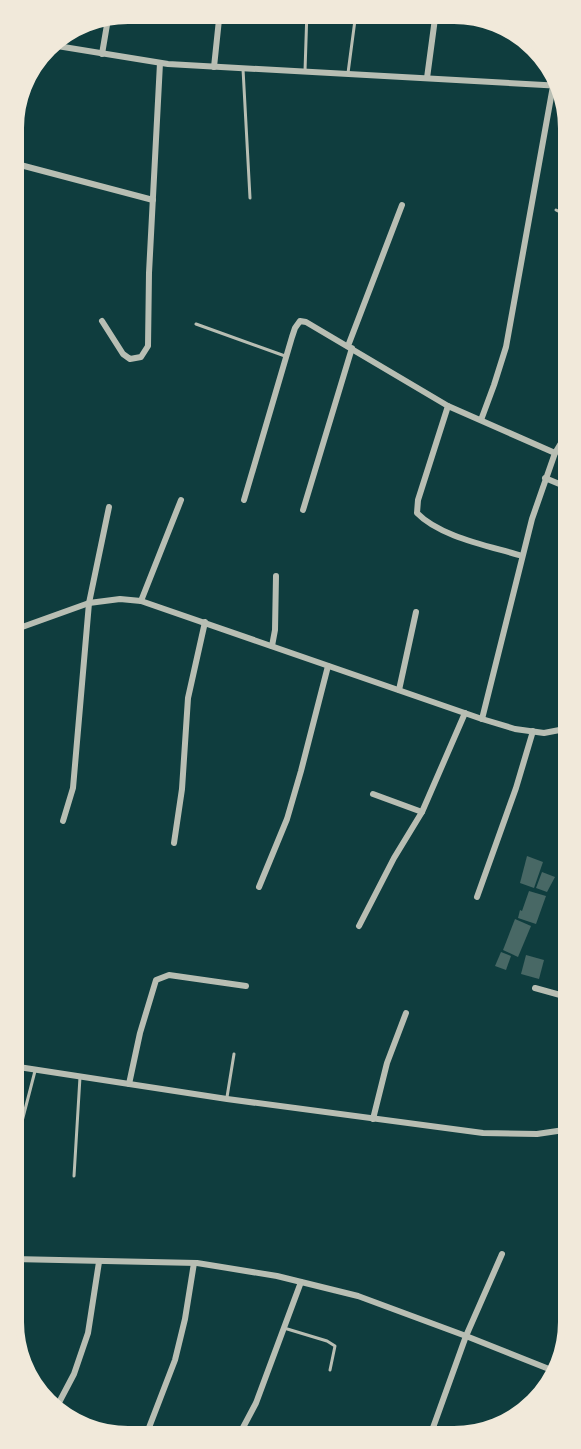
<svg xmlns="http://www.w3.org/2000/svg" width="581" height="1449" font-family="'Titillium Web',sans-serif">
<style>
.building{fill:#486865}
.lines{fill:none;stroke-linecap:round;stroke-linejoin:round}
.service{stroke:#b8beb3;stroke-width:3}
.minor{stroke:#b8beb3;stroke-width:6}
.rim{fill:none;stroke:#f1e9da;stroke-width:8}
</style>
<rect width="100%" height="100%" fill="#0f3d3e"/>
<!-- building -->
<g class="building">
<path d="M527 856 543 862 534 888 520 883Z"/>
<path d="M542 872 555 877 547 892 536 888Z"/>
<path d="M529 891 546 896 536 924 518 918 520 910 522 911Z"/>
<path d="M515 919 531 926 518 957 503 950Z"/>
<path d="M501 952 511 956 506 970 495 966Z"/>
<path d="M526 955 544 960 539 979 521 974Z"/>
</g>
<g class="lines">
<!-- service -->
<g class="service">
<path d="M243 69 250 198"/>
<path d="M305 71 307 10"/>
<path d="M348 73 355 20"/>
<path d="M556 210 568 216"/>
<path d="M196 324 285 356"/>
<path d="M227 1097 234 1054"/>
<path d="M12 1160 35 1071"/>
<path d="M74 1176 80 1077"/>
<path d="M565 1196 571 1164"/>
<path d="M284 1328 327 1341 335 1346 330 1370"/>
</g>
<!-- minor -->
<g class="minor">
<path d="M45 44 168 64 562 86"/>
<path d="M102 54 109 13"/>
<path d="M214 67 220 10"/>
<path d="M427 78 436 11"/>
<path d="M9 162 153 200"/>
<path d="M102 321 123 354 130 359 141 357 148 346 149 273 160 63"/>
<path d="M348 346 402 205"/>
<path d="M448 406 418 500 417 513C440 537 490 546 522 556"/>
<path d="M481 420 494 385 506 347 553 86"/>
<path d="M545 478 569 488"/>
<path d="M244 500 292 337 295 328 300 321 306 322 448 406 555 453"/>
<path d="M303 510 352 348"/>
<path d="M141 601 181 500"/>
<path d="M11 631 89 603 120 599 141 601 482 719 515 729 544 733 570 728"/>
<path d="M272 646 275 630 276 576"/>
<path d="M399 690 416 612"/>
<path d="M482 719 532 519 555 453 569 430"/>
<path d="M373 794 422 812"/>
<path d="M63 821 73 788 89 603 109 507"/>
<path d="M174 843 182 789 188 698 205 622"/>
<path d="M259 887 287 819 301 771 328 666"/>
<path d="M477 897 516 788 533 731"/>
<path d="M359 926 394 858 422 812 465 713"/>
<path d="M535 988 571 998"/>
<path d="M12 1066 227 1099 483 1133 537 1134 571 1129"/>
<path d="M129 1084 140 1033 156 980 169 975 246 986"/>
<path d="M373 1119 387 1063 406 1013"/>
<path d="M13 1259 197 1263 277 1276 358 1296 466 1336 554 1371"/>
<path d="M54 1412 74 1374 88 1333 99 1262"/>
<path d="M430 1436 466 1336 502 1254"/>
<path d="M238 1437 256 1403 301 1282"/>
<path d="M145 1438 175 1360 185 1319 194 1263"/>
</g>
</g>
<!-- crop -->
<path d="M0 0H581V1449H0ZM128 20H454A108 108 0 0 1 562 128V1322A108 108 0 0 1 454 1430H128A108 108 0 0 1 20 1322V128A108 108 0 0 1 128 20Z" fill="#f1e9da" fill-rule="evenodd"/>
<path class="rim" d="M128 20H454A108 108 0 0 1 562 128V1322A108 108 0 0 1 454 1430H128A108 108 0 0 1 20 1322V128A108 108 0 0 1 128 20Z"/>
</svg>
